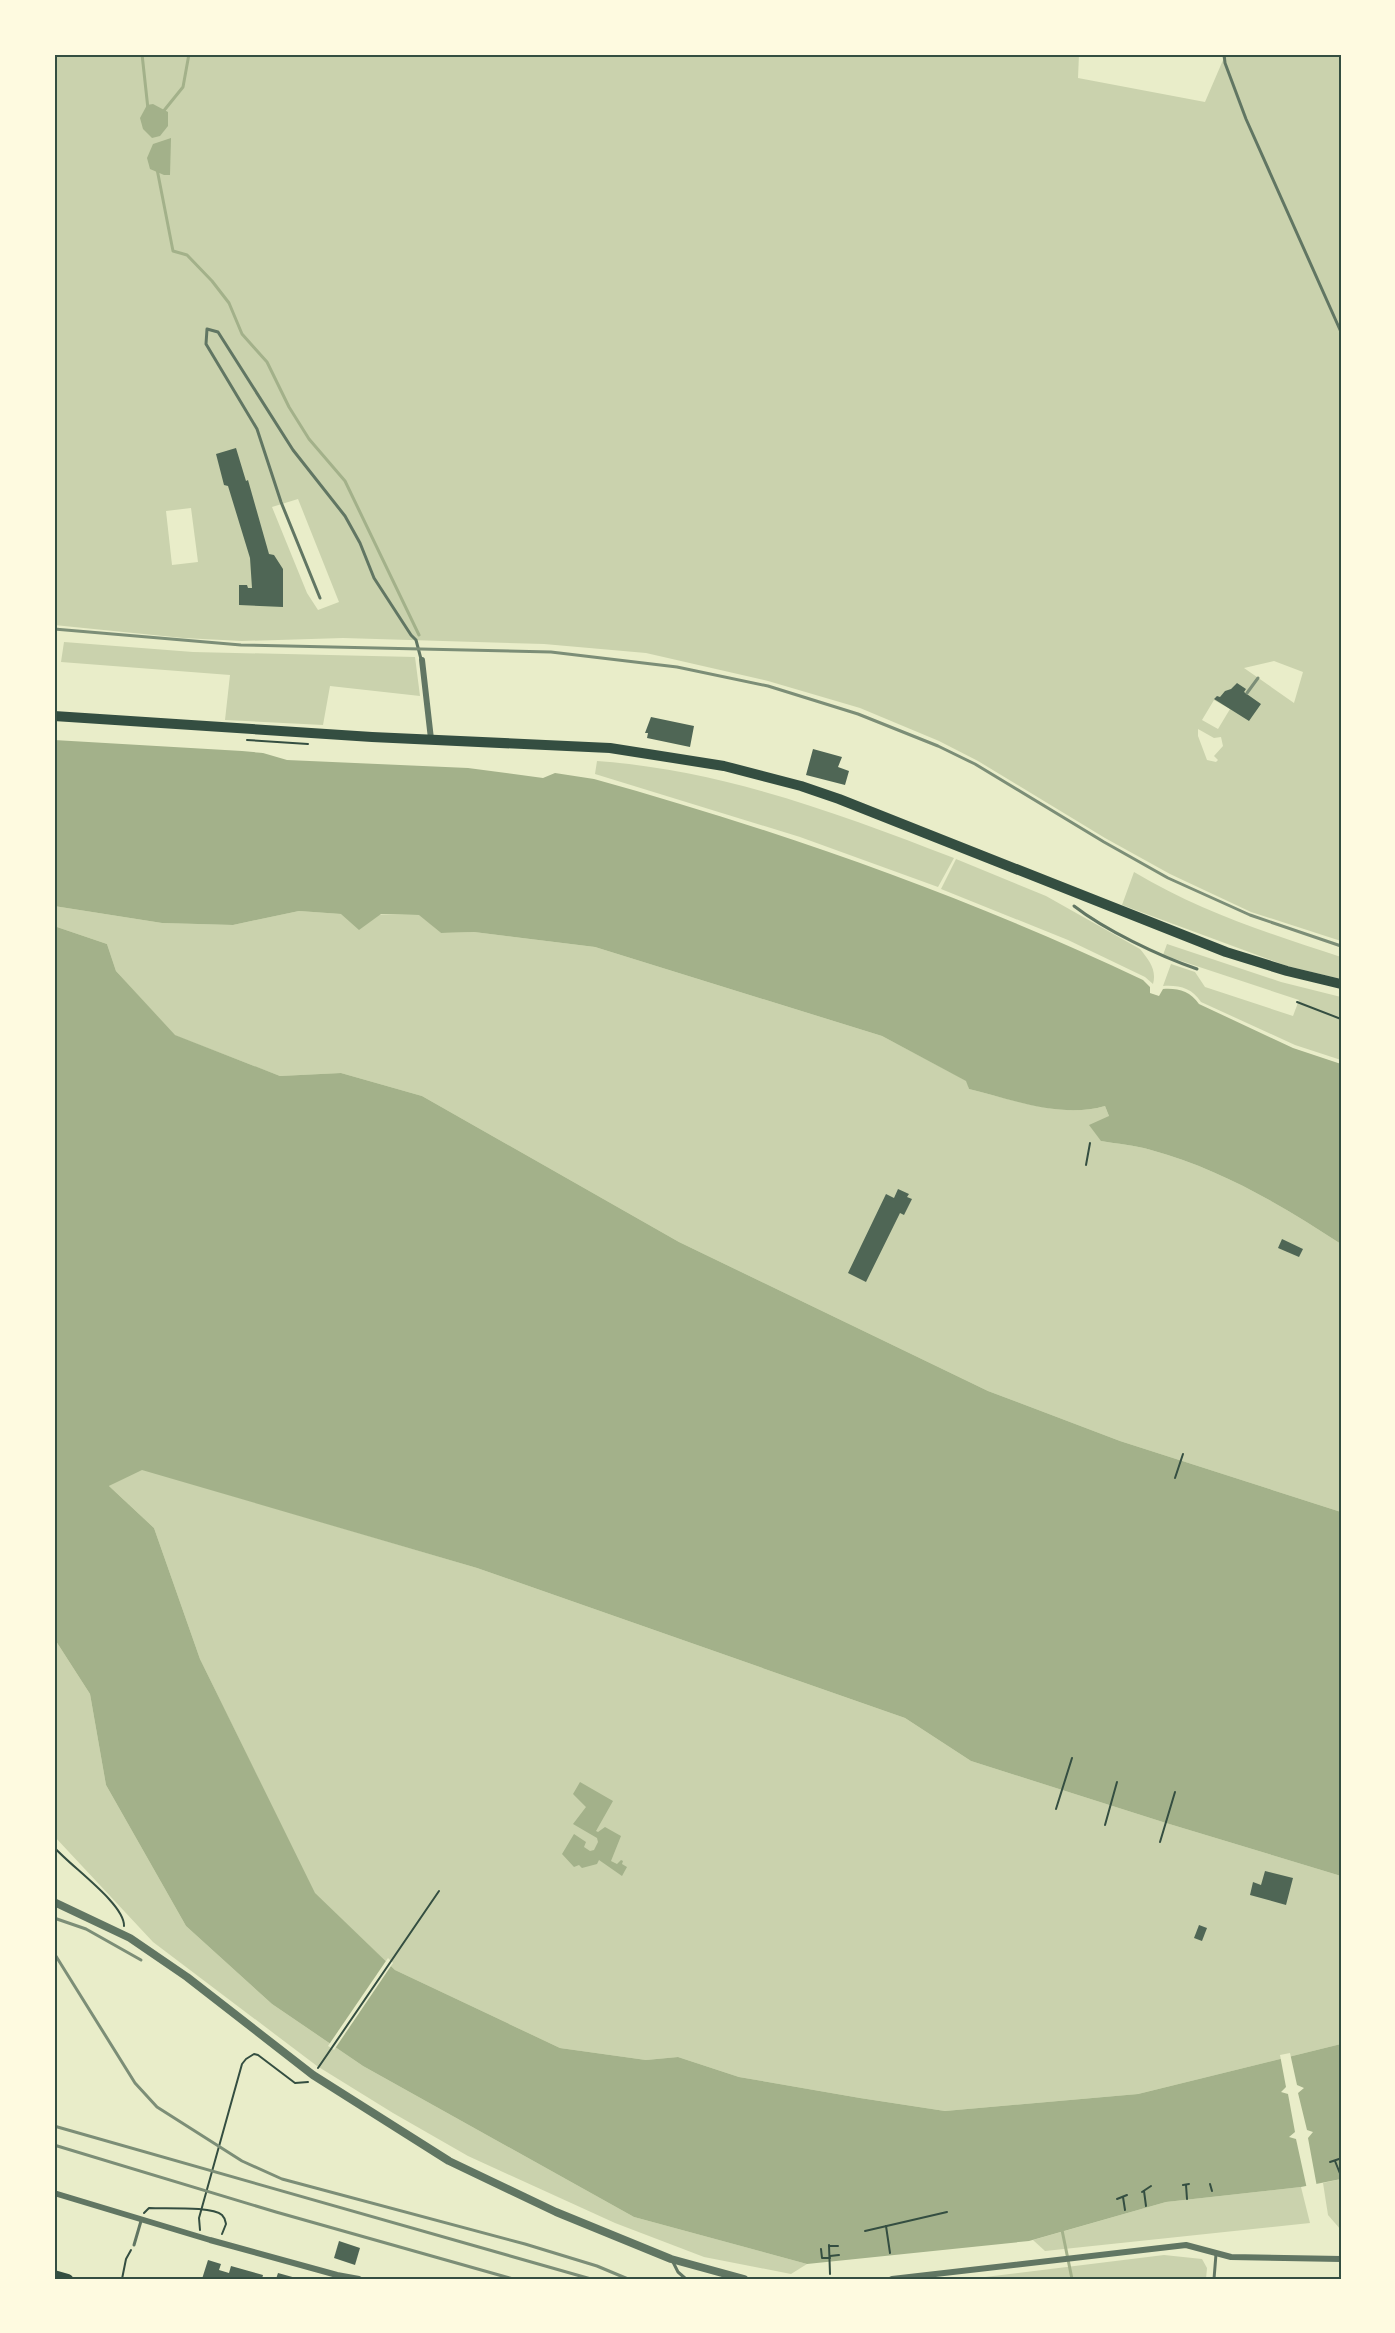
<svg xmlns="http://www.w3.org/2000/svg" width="1395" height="2333" font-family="Figtree,sans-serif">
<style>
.green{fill:#cad2ad;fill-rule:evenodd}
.water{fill:#a3b18a}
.pier{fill:#e9edc9}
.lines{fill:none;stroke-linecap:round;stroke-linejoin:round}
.stream{stroke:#a3b18a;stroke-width:3}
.building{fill:#4f6655}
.path{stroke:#344e41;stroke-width:2}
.service{stroke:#617663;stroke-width:3}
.minor{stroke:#617663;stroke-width:6}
.tertiary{stroke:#617663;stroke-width:8}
.primary{stroke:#344e41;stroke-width:10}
.rail{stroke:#7c8e77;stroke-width:3}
.neatline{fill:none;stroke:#344e41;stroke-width:2}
</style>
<rect width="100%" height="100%" fill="#e9edc9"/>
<!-- green -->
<g class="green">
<path d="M54 54H1079L1078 78 1205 102 1223 60 1222 54H1341V941L1251 912 1170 874 1105 838 978 761 939 741 860 708 768 681 646 653 544 644 343 638 242 641 183 638 54 625ZM298 499 339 602 318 610 307 593 272 507ZM191 508 198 562 172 565 166 511ZM1274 661 1303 672 1294 703 1244 668ZM1214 700 1230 709 1218 729 1202 720ZM1198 729 1214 738 1221 737 1223 746 1214 756 1218 760 1216 762 1207 760 1198 736Z"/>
<path d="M64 642 193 652 415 657 420 696 330 686 323 725 225 720 230 675 61 662Z"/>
<path d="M597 761C722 770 838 813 954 858L938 887 800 837 595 774Z"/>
<path d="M956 859 1046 896 1140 949C1149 960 1157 970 1153 984L1145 977 1068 940 941 889Z"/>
<path d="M1134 872C1201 912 1268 933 1341 957V979L1287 966 1122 905Z"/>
<path d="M54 906 162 923 233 925 299 911 341 914 420 915 441 933 474 932 595 947 882 1036 967 1081 969 1089C1012 1099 1062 1119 1105 1106L1109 1116 1101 1141C1117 1144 1135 1145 1151 1150 1221 1169 1281 1205 1341 1244V1512L1120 1441 988 1391 679 1242 422 1096 341 1073 280 1076 174 1035 116 971 107 944 54 926Z"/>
<path d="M1167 944 1281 982 1341 997V1060L1295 1045 1201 1002C1192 988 1179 985 1163 986L1171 964 1195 972 1205 987 1293 1016 1299 1000 1163 955Z"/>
<path d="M142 1469 477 1568 905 1718 971 1761 1166 1823 1341 1876V2044L1138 2094 945 2111 860 2098 739 2077 678 2057 646 2060 560 2048 395 1970 314 1893 200 1659 154 1528 109 1486Z"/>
<path d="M54 1638 90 1694 106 1785 186 1926 272 2004 363 2066 634 2217 807 2264 791 2274 704 2257 615 2223 468 2156 393 2113 317 2066 153 1942 54 1836Z"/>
<path d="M1341 2179V2230L1328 2215 1323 2183Z"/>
<path d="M1301 2187 1310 2223 1045 2251 1033 2240 1166 2202Z"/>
<path d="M1164 2255 1202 2259 1207 2268 1206 2279 977 2278Z"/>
</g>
<!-- water -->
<g class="water">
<path d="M153 104 168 112V126L160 136 152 138 143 129 140 118 147 105Z"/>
<path d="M171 138 170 175H164L150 169 147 158 153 144Z"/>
<path d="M54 740 242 751 263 753 287 760 468 768 543 778 555 773 594 779C781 831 966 896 1143 980L1150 987V993L1159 996 1163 989C1178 988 1190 991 1199 1004L1293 1048 1341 1064V1244C1281 1205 1221 1169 1151 1150 1135 1145 1117 1144 1101 1141L1089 1125 1109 1116 1105 1106C1061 1119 1011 1099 969 1089L966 1081 882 1036 595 947 474 932 441 933 419 915 381 914 359 930 341 914 299 911 233 925 162 923 54 906Z"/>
<path d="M54 926 107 944 116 971 175 1035 280 1076 341 1073 422 1096 679 1242 988 1391 1120 1441 1341 1512V1876L1166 1823 971 1761 905 1718 477 1568 142 1470 109 1486 154 1528 200 1659 315 1893 395 1970 560 2048 646 2060 678 2057 739 2077 860 2098 945 2111 1138 2094 1341 2044V2179L1301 2187 1166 2202 1029 2241 807 2264 634 2217 363 2066 272 2004 186 1926 106 1785 90 1694 54 1638Z"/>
<path d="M580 1782 613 1801 596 1831 598 1832 605 1827 621 1836 611 1861 617 1864 621 1860 623 1861 622 1864 627 1867 622 1876 599 1860 597 1864 582 1868 579 1865 574 1867 562 1854 574 1834 586 1842 584 1847 590 1851 594 1850 598 1842 597 1838 573 1824 586 1807 573 1794Z"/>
</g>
<!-- pier -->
<g class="pier">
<path d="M388 1958 393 1963 334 2050 328 2046Z"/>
<path d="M1290 2053 1297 2085 1304 2088 1298 2093 1307 2130 1313 2132 1308 2138 1317 2187 1307 2189 1296 2139 1289 2137 1295 2132 1288 2094 1281 2092 1286 2087 1280 2055Z"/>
</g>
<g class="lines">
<!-- stream -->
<g class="stream">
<path d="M142 54 148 109"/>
<path d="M162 113 183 87 189 54"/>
<path d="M157 169 173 251 187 255 212 281 229 303 242 334 267 362 289 407 309 439 345 481 419 635"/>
<path d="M1064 2228 1062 2230 1072 2279"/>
</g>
</g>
<!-- building -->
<g class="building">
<path d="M236 448 246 481 248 480 269 554 274 555 283 569V607L239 605V585H247L248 588H252L250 558 228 486 224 485 216 454Z"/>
<path d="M1237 683 1246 689 1244 692 1261 704 1249 721 1214 699 1217 696 1220 697 1225 691 1231 689Z"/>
<path d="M651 717 694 726 690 747 647 738 648 733H645Z"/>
<path d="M813 749 842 757 838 767 849 771 845 785 806 775Z"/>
<path d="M898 1189 909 1194 907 1197 912 1199 904 1215 900 1213 866 1282 848 1273 886 1194 894 1198Z"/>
<path d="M1282 1239 1303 1249 1299 1257 1278 1248Z"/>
<path d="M1265 1871 1293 1878 1286 1905 1250 1895 1253 1882 1261 1885Z"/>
<path d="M1199 1925 1207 1928 1202 1941 1194 1938Z"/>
<path d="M339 2241 360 2248 355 2265 334 2258Z"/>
<path d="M208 2260 221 2264 219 2270 229 2273 231 2266 263 2275 262 2279H202Z"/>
<path d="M278 2273 296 2278V2279H276Z"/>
</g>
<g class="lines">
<!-- path -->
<g class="path">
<path d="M247 740 308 744"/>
<path d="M1297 1002 1341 1019"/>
<path d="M1086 1165 1090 1143"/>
<path d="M1175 1478 1183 1454"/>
<path d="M1056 1809 1072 1758"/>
<path d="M1105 1825 1117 1782"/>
<path d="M1160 1842 1175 1792"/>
<path d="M54 1847C70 1866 125 1904 124 1926"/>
<path d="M318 2068 439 1891"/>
<path d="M1335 2161 1341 2176"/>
<path d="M1330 2162 1339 2159"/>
<path d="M1210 2184 1212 2191"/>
<path d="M1183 2185 1189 2184"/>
<path d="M1186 2185 1187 2199"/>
<path d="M1144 2191 1146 2206"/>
<path d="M1142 2192 1151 2186"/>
<path d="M1123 2197 1125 2210"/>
<path d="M1117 2199 1127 2195"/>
<path d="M144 2213 149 2208C165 2209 212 2206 222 2215 225 2218 225 2220 226 2224L222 2234"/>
<path d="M886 2226 890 2253"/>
<path d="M200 2230 199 2218 242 2064 246 2059 254 2054 258 2055 295 2083 308 2082"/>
<path d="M865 2231 947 2212"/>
<path d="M829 2245 830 2274"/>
<path d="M829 2246H838"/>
<path d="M821 2249 822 2258H830"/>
<path d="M830 2256 839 2255"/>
<path d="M122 2279 126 2259 131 2250"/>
</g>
<!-- service -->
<g class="service">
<path d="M1224 54 1225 63 1246 119 1341 332"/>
<path d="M320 598 281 502 257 429 206 344 207 329 218 332 293 450 345 516 360 543 374 578 411 635 416 640 421 659"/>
<path d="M1074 906C1105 930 1159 956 1197 969"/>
<path d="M134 2245 141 2221"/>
<path d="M673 2262 678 2272 686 2279"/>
<path d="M1214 2279 1216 2254"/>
</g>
<!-- minor -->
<g class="minor">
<path d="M422 660 431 739"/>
<path d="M54 2193 210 2240 337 2275 359 2279"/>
<path d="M892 2279 1186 2245 1231 2257 1341 2259"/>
</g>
<!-- tertiary -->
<path class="tertiary" d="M54 1902 130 1938 187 1977 313 2075 449 2161 556 2212 671 2259 744 2279"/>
<!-- primary -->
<g class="primary">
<path d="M54 716 372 737 610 748 724 766 801 786 839 799 1226 952 1287 971 1341 984"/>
<path d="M54 2275 68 2279"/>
</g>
<!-- rail -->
<g class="rail">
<path d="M54 629 241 645 551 652 677 667 768 686 858 714 938 746 975 764 1104 842 1168 878 1250 915 1341 946"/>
<path d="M1247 693 1258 678"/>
<path d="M54 1918 86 1929 141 1960"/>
<path d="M54 1953 135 2083 157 2107 242 2161 282 2179 525 2244 597 2266 628 2279"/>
<path d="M54 2126 591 2279"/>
<path d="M54 2145 276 2212 513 2279"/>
</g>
</g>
<!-- border -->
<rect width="1395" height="2333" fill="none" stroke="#fefae0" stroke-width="111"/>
<rect x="56" y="56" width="1284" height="2222" class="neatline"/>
</svg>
